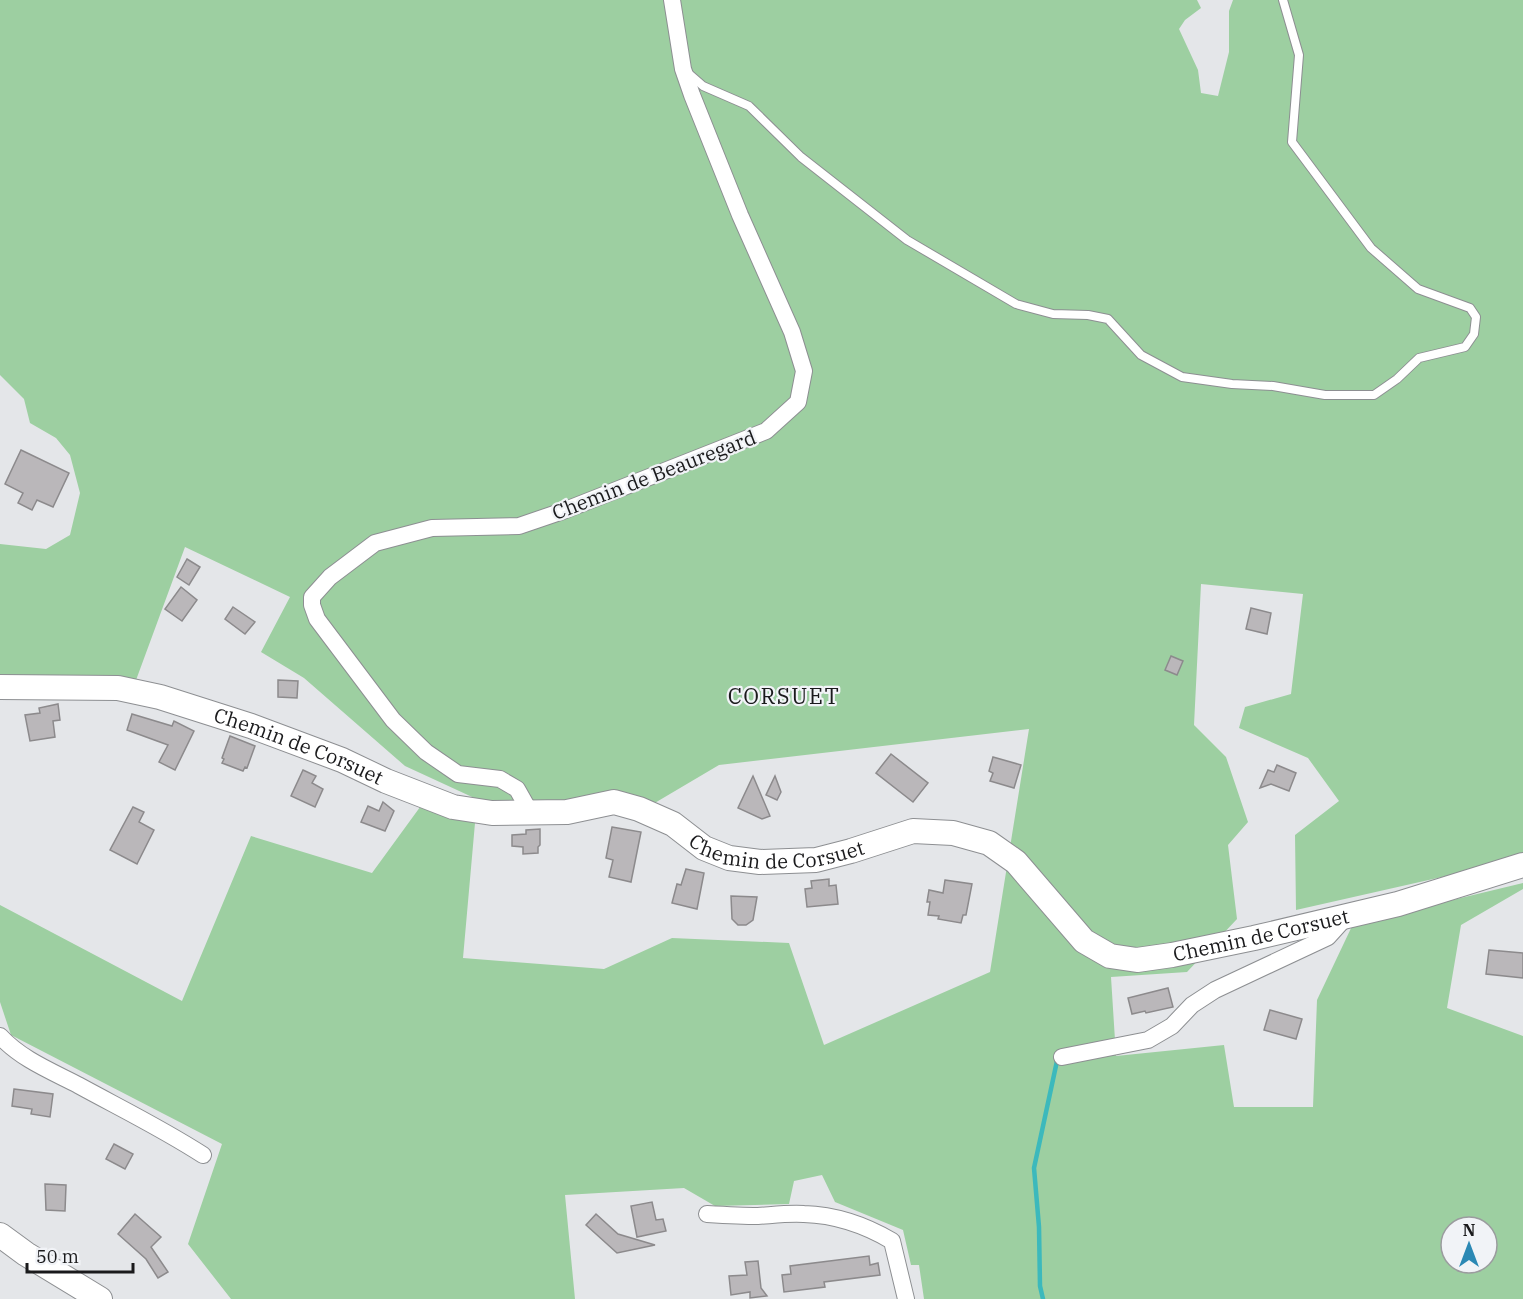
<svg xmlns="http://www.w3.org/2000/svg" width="1523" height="1299" font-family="'IBM Plex Serif',serif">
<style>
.green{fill:#9dcfa1;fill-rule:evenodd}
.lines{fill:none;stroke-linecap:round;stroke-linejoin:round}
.stream{stroke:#3cb9bc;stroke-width:4.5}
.building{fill:#bab7ba;stroke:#8c8a8c;stroke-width:1.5}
.lane-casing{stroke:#8d8f92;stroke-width:10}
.street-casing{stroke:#8d8f92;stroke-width:18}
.secondary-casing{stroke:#8d8f92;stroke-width:26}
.lane{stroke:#fff;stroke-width:8}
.street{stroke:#fff;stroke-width:16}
.secondary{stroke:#fff;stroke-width:24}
.labels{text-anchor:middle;stroke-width:4.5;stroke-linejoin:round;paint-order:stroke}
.street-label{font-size:20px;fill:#1a1a1c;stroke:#f1f3f7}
.quarter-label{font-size:22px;letter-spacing:1.5px;fill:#1a1a1c;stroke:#f1f3f7}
</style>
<rect width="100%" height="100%" fill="#e4e6e9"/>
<!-- green -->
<path class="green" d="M0 0H1197L1201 8 1185 20 1179 29 1198 70 1201 93 1218 96 1229 52V11L1233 0H1523V853L1464 872 1296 910 1295 835 1339 801 1308 758 1239 728 1245 707 1291 694 1303 594 1201 584 1194 725 1226 757 1248 822 1228 845 1237 919 1187 972 1111 977 1116 1056 1224 1045 1234 1107H1313L1317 1000 1353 924 1523 883V889L1461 925 1447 1008 1523 1036V1299H924L919 1265H911L903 1230 835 1202 822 1175 794 1181 789 1204 715 1206 684 1188 565 1195 575 1299H231L188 1244 222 1144 11 1035 0 1002V905L182 1001 251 836 372 873 423 803 475 823 463 958 604 969 672 938 789 943 824 1045 990 972 1029 729 719 765 653 804 483 802 405 766 304 678 261 652 290 597 185 547 132 691 0 696V544L46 549 70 535 80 493 70 455 56 438 30 423 24 399 0 375ZM1451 1227H1487V1263H1451Z"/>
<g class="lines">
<!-- stream -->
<path class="stream" d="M1043 1299 1040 1286 1039 1227 1034 1168 1057 1061"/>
</g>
<!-- building -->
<g class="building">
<path d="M21 450 69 473 53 507 37 500 32 510 18 503 23 493 5 484Z"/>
<path d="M187 559 200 567 189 585 177 577Z"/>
<path d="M181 587 197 600 182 621 165 609Z"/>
<path d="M233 607 255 622 245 634 225 619Z"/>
<path d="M1251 608 1271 613 1267 634 1246 629Z"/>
<path d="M1171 656 1183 661 1177 675 1165 670Z"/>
<path d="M278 680 298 681 297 698 278 697Z"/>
<path d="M58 704 60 720 53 721 55 737 30 741 25 715 40 713 39 708Z"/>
<path d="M132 714 172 726 174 721 194 731 175 770 159 762 168 745 127 730Z"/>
<path d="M230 736 255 746 247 768 245 767 243 771 222 763 224 759 222 758Z"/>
<path d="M891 754 928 783 913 802 876 773Z"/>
<path d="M993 757 1021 765 1014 788 990 781 993 773 989 771Z"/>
<path d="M1277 765 1296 773 1289 791 1271 784 1260 788 1268 770 1274 772Z"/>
<path d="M303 770 316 776 312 783 323 789 315 807 291 796Z"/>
<path d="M753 776 770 816 762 819 738 808Z"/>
<path d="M775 776 781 792 777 800 766 795Z"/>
<path d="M383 802 394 811 385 831 361 822 368 806 379 811Z"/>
<path d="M133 807 144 812 139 822 154 830 137 864 110 850Z"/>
<path d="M612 827 641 832 631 882 609 877 613 860 606 858Z"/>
<path d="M540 829V845L538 847V853L523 854V847L512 846V835L526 834V830Z"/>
<path d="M686 869 704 873 697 909 672 903 677 884 681 885Z"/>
<path d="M829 879V886L836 885 838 904 807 907 805 889 812 888 811 881Z"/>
<path d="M945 880 972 884 966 915H963L961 923 938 919 939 916 928 915 930 902H927L929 890 943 893Z"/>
<path d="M731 896 757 897 753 920 746 925H738L732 919Z"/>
<path d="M1489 950 1523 953V978L1486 974Z"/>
<path d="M1168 988 1173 1007 1146 1013 1145 1011 1132 1014 1128 998Z"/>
<path d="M1270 1010 1302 1019 1296 1039 1264 1030Z"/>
<path d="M14 1089 53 1094 50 1117 31 1114 32 1109 12 1106Z"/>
<path d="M114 1144 133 1154 125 1169 106 1159Z"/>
<path d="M45 1184 66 1185 65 1211 46 1210Z"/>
<path d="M652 1202 656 1220 663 1219 666 1231 637 1237 631 1206Z"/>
<path d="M135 1214 161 1237 151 1247 168 1272 158 1278 146 1259 118 1234Z"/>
<path d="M596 1214 618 1234 655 1245 617 1253 586 1225Z"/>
<path d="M869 1256 870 1265 878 1263 880 1275 824 1282 825 1287 784 1292 782 1275 791 1274 790 1266Z"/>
<path d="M758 1261 761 1288 767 1296 750 1298V1292L731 1295 729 1276 747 1275 745 1262Z"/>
</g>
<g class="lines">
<!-- lane casing -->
<g class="lane-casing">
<path id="lane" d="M688 73 703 86 749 106 801 157 907 240 1016 304 1053 314 1088 315 1108 319 1141 355 1182 377 1232 384 1273 386 1325 395H1374L1397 379 1419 358 1465 347 1474 334 1476 317 1470 308 1418 289 1371 248 1292 142 1299 55 1283 0"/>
</g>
<!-- street casing -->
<g class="street-casing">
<g id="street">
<path d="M530 812 517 789 500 779 458 774 426 752 393 720 317 619 312 605V597L330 577 375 543 432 528 519 526 563 511 766 431 798 402 804 371 792 332 740 215 692 95 683 69 672 0"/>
<path d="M0 1036C21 1059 51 1071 78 1085 120 1108 163 1129 203 1155"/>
<path d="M1062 1057 1148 1040 1172 1026 1192 1005 1215 990 1328 937 1347 916"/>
<path d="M707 1214C724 1215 741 1216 758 1216 773 1215 789 1213 804 1214 836 1215 865 1225 892 1241L906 1299"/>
</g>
</g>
<!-- secondary casing -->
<g class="secondary-casing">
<g id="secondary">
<path id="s1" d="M0 687 118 688 160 697 251 726 342 760 386 781 453 807 492 813 567 812 614 802 639 809 673 824 704 848 729 858 760 862 816 860 851 851 913 831 953 833 989 843 1016 862 1084 941 1110 956 1137 960 1172 955 1254 938 1398 904 1523 865"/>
<path d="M0 1235 26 1254 100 1299"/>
</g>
</g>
<!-- lane -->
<use href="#lane" class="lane"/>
<!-- street -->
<use href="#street" class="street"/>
<!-- secondary -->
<use href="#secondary" class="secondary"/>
</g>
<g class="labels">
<!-- street labels -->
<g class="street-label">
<text transform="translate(654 475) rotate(-21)" y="7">Chemin de Beauregard</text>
<text dy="7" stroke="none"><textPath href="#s1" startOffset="308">Chemin de Corsuet</textPath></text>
<text dy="7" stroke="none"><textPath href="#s1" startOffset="813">Chemin de Corsuet</textPath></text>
<text dy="7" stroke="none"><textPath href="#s1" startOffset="1353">Chemin de Corsuet</textPath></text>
</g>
<!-- quarter labels -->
<g class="quarter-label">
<text x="784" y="704">CORSUET</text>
</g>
</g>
<!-- north arrow -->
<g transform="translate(1469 1245)"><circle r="28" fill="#f1f3f7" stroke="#9b9c9f" stroke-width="1.5"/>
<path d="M0-4.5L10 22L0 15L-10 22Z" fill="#2b88b4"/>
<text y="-9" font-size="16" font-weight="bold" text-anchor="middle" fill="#1a1a1c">N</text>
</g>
<!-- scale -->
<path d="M27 1263v9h106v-9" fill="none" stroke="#1a1a1c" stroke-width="3"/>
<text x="36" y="1263" font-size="18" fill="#1a1a1c" stroke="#f1f3f7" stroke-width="4.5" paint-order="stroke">50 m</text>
</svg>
